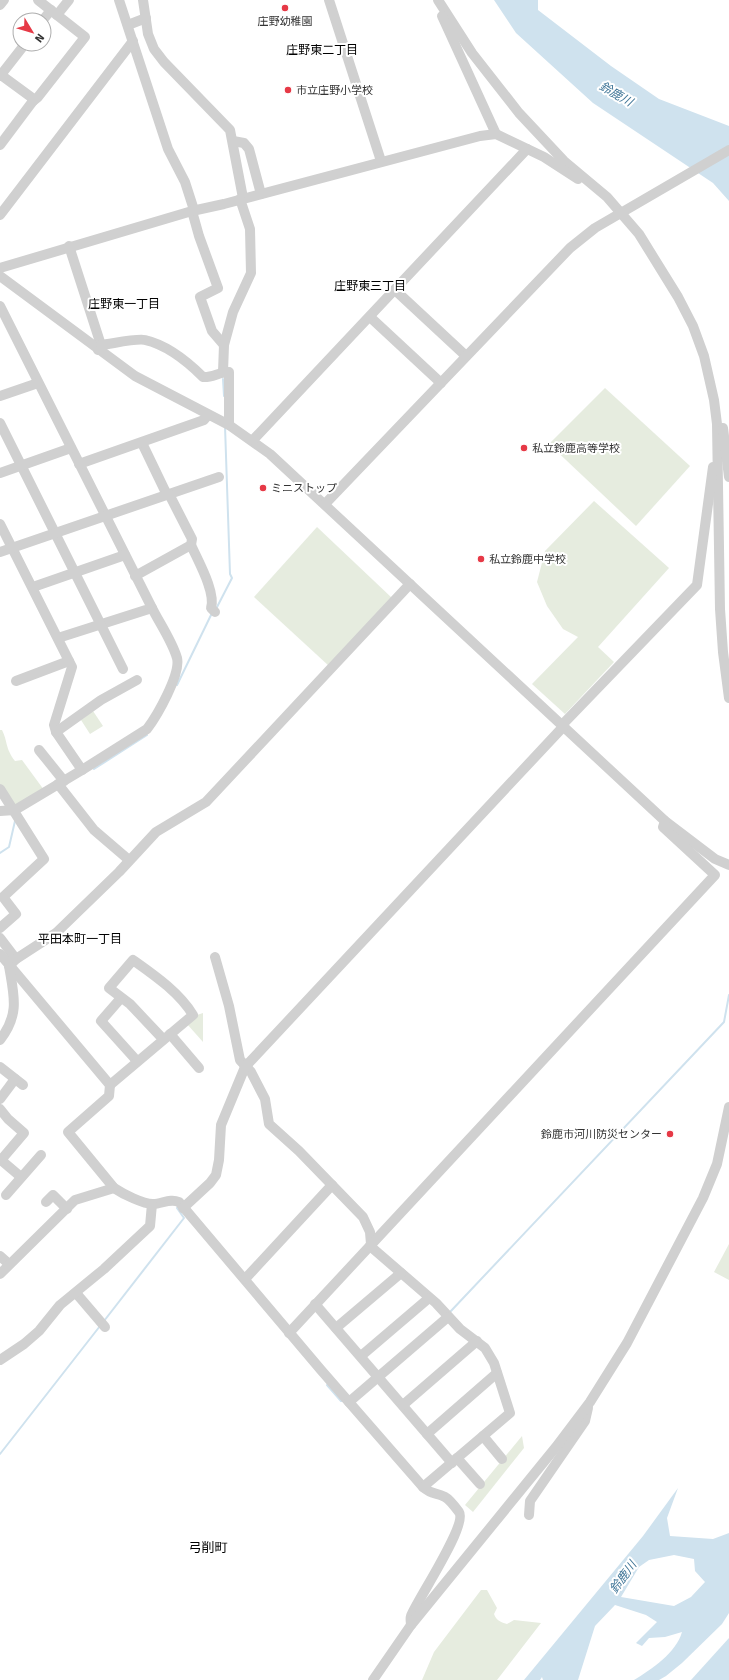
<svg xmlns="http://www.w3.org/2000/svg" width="729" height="1680" font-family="Signika,'Noto Sans JP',sans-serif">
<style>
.green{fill:#e6ecdf}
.water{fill:#cfe2ee;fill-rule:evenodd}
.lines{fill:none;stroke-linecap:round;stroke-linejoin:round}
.stream{stroke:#cfe2ee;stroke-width:2}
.minor{stroke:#d0d0d0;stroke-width:10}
.poi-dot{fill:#e63946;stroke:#fff;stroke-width:1.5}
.labels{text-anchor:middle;stroke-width:4;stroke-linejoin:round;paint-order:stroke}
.poi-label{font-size:11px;fill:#333;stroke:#fff;text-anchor:start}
.neighbourhood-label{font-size:12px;fill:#000;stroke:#fff}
.water-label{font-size:12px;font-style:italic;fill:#3f7597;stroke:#fff}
.quarter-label{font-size:13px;fill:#000;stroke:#fff}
</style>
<rect width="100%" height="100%" fill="#fff"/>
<!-- green -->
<g class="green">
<path d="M605 388 690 466 636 526 549 444Z"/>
<path d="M594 501 669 568 598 647 614 662 565 714 532 684 578 637 563 629 547 606 537 582 545 551Z"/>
<path d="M317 527 392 598 329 666 254 597Z"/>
<path d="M93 711 103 726 90 734 81 720Z"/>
<path d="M0 730H2C8 742 5 748 15 761L22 760 44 790 17 806 14 804 0 785Z"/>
<path d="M203 1013V1042L187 1024 197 1015Z"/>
<path d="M729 1244V1280L714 1272Z"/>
<path d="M522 1436 524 1448 473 1512 465 1505Z"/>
<path d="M481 1590H487L497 1608 494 1614C496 1620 500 1622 507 1624L514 1620 541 1623 497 1680H422L434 1652Z"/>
</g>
<!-- water -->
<g class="water">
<path d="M494 0H538V10L611 66 659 99 729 126V201L713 183 593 103 516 33Z"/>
<path d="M678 1488 667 1518 670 1536 713 1539 729 1533V1613L722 1624 682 1663 666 1676 659 1680H634C652 1669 676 1653 682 1632L665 1637 649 1638 642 1646 636 1643 657 1622 646 1615 615 1605 595 1626 578 1680H543L542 1677 540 1680H524L643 1536ZM674 1555 694 1559 695 1571 705 1582 691 1597 674 1606 621 1597 639 1567 649 1560Z"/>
<path d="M729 1638V1680H691Z"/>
</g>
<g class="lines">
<!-- stream -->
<g class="stream">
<path d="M223 379 224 396"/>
<path d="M216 609 232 578 230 574 225 426"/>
<path d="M177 685 212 613"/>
<path d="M94 769 147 735"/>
<path d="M0 853 9 847 15 821"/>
<path d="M450 1312 724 1022 729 995"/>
<path d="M104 1321 184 1218 177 1208 179 1207"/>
<path d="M327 1385 341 1401H343"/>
<path d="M0 1454 100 1326"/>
</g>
<!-- minor -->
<g class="minor">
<path d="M38 0 57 15 69 0"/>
<path d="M119 0 168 149 185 182 194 210"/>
<path d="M143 0 148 34 154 49 164 62 230 130 243 198"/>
<path d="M329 0 381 161"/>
<path d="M438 0 472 53 519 113 564 161 607 197 639 234 678 297 693 326 704 356 714 400 717 424 720 609 723 652 729 698"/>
<path d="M0 5 4 0"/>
<path d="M442 16 496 134"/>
<path d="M43 20 51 10"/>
<path d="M128 25 146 18"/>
<path d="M1 75 31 97 33 101 38 97 85 37 57 15"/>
<path d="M0 76 25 44"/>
<path d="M233 141 244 143 249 149 261 194"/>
<path d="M0 145 33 101"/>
<path d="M192 211 199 236 218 288 200 297 212 331 224 345"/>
<path d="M0 215 133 41"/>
<path d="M69 246 101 345 98 350"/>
<path d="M0 268 192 211 224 204 480 136 496 134 544 157 578 179"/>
<path d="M0 276 135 376 229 425 270 454 665 821 715 859 729 865"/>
<path d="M395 290 466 356"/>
<path d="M0 306 152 608 58 638"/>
<path d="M370 317 441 383"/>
<path d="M101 345C111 344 137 338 145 340 167 345 187 361 203 377 212 378 219 372 229 372V425"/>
<path d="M223 372 224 345 233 312 251 273 250 229 240 199"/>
<path d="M0 396 38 383"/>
<path d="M0 423 123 669"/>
<path d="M723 428 729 477"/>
<path d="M253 440 527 149"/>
<path d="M142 443 167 495"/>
<path d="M79 464 204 420 208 415"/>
<path d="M0 473 71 448"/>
<path d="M325 504 570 248 595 228 729 150"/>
<path d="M0 524 72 667 54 725 56 732 82 770 15 810 0 811"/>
<path d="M191 545C198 561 216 592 211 608L215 612"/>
<path d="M0 552 219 477"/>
<path d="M135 576 191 545 192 539 169 494"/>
<path d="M33 587 125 555"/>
<path d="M16 681 69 661"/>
<path d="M562 725 697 585 713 467"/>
<path d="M56 732 101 700 137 680"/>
<path d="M39 750 64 781"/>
<path d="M82 770 147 729C157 716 181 674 177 658 172 641 160 624 152 608"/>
<path d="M58 784 94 830 129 860"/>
<path d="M0 789 44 859 3 897 16 914 0 928"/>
<path d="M0 938 16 959"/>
<path d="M0 954 110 1085 109 1096 68 1132 114 1188C123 1194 143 1204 153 1204 162 1204 170 1198 179 1202L321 1370 423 1487C432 1495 435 1492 445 1497 449 1499 456 1508 459 1512 468 1525 417 1600 411 1616 410 1619 411 1622 411 1625"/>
<path d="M215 957 229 1006 240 1060 251 1072 265 1099 269 1124 299 1151 363 1217 370 1232 371 1244"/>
<path d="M9 966 16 959 56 933 119 872 156 832 206 802 410 584"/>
<path d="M121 998 101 1021 137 1061"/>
<path d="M170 1034 199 1068"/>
<path d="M0 1040C20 1014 14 996 9 966"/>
<path d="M0 1067 23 1085"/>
<path d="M110 1085 193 1015C179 992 154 975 133 960L109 988 130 1004 163 1039"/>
<path d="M0 1099 15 1079"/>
<path d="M0 1109 8 1119 24 1133 1 1160 21 1177"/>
<path d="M6 1195 41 1155"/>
<path d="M46 1202 53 1195 67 1209"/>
<path d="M183 1208 210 1183 216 1175 219 1160 221 1125 245 1067 563 727"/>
<path d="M370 1246 436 1303 460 1329 485 1348 494 1363 510 1413 423 1487"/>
<path d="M0 1256 9 1264"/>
<path d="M0 1274 75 1200 114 1188"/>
<path d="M245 1279 332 1185"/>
<path d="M76 1293 105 1327"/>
<path d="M315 1304 452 1463"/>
<path d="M336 1328 401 1273"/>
<path d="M289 1333 715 875 663 827 665 821"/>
<path d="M361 1356 429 1298"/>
<path d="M0 1360 24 1344 39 1331 60 1305 104 1269 150 1226 152 1204"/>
<path d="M349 1402 448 1317"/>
<path d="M403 1405 477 1341"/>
<path d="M427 1434 497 1373"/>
<path d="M483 1436 502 1459"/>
<path d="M457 1458 480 1484"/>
<path d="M529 1515 530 1501 585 1421 588 1408"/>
<path d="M373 1680 411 1625 556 1447 590 1402 627 1343 703 1198 717 1164 729 1107"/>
</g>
</g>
<!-- markers -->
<g class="poi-dot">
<circle cx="285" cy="8" r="4"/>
<circle cx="288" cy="90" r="4"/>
<circle cx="524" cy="448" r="4"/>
<circle cx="263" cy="488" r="4"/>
<circle cx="481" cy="559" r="4"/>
<circle cx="670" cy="1134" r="4"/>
</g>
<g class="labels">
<!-- poi labels -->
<g class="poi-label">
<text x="285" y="25" text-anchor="middle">庄野幼稚園</text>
<text x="296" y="94">市立庄野小学校</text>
<text x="532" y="452">私立鈴鹿高等学校</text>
<text x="271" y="492">ミニストップ</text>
<text x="489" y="563">私立鈴鹿中学校</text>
<text x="662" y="1138" text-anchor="end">鈴鹿市河川防災センター</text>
</g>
<!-- neighbourhood labels -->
<g class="neighbourhood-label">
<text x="322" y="54">庄野東二丁目</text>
<text x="370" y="290">庄野東三丁目</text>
<text x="124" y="308">庄野東一丁目</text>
<text x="80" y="943">平田本町一丁目</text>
</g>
<!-- water labels -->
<g class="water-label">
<text transform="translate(616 94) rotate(30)" y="4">鈴鹿川</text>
<text transform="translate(623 1577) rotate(-54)" y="4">鈴鹿川</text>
</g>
<!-- quarter labels -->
<g class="quarter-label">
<text x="208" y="1552">弓削町</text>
</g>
</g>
<!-- north arrow -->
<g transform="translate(32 32) rotate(128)"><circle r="19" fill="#ffffff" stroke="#adadad"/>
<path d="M0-3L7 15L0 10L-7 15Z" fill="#e63946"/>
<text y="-6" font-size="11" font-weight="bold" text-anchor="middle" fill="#333333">N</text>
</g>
</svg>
